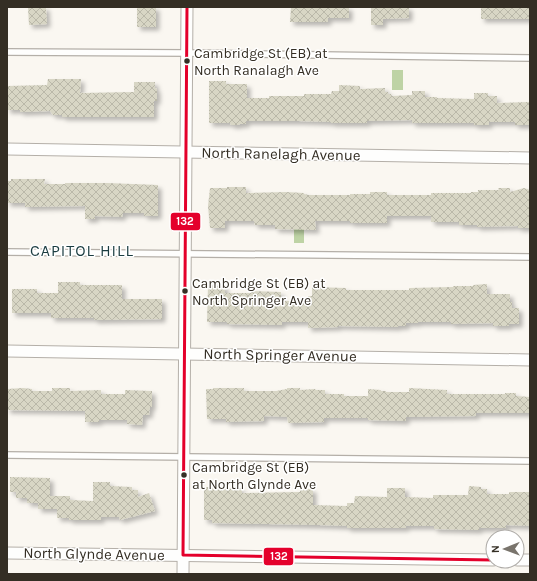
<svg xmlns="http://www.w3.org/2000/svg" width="537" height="581" font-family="Karla,sans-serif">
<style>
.water{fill:#bed3a5}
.building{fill:url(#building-cross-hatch);filter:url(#shadow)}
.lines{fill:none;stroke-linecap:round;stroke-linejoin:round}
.lane-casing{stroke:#b4afa8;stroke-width:8}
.street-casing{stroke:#b4afa8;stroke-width:13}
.lane{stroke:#fefefd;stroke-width:5.5}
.street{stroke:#fefefd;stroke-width:11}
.bus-1-casing{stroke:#fff;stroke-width:6}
.bus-1{stroke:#e4002b;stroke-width:3}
.bus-dot{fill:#342e24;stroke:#fff;stroke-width:1.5}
.labels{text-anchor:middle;stroke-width:3;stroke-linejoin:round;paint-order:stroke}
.bus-label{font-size:14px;fill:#342e24;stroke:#fff;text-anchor:start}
.street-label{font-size:15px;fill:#342e24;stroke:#fff}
.neighbourhood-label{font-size:16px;letter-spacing:1px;fill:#1a3c40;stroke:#fff}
.line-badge{stroke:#fff;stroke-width:1.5}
.badge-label{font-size:11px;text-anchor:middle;font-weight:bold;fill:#fff}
</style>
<defs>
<pattern id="building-cross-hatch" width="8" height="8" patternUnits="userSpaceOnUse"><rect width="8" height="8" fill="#d8d6c5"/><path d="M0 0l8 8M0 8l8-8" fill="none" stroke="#bab8a9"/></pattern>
<filter id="shadow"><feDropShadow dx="3.5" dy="3.5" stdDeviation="2" flood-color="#0004"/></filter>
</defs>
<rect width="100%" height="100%" fill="#faf7f1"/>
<!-- water -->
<g class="water">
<rect x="392" y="70" width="11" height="20"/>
<path d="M304 225V243H294V229Z"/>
</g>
<!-- building -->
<g class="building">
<path d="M28 7H46L47 24 29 25Z"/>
<rect x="137" y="7" width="19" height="20"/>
<path d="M291 7H349V18H328V22H290Z"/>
<path d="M371 7H409V18L383 19V25H371Z"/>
<rect x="481" y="7" width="49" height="12"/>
<path d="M48 79H81L80 93 134 92V82H155V88L157 89V101H154V117H62V115H53L50 111 20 112V110H7V86L47 85Z"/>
<path d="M209 81H226V84H247V98H269V96H304V94H331L332 91H339V85L360 86V89L385 88V92H388V94H391L392 96 412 95V91H425V97H437V98L474 99V93H488V96H497V103L529 102 530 125H515V122H489V125H474V123H412V120L367 121V123H331V122L299 121H246V124H240L238 125H231L230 123H209Z"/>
<path d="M11 179H45L44 184H65V183H107L158 185V216H144V213H123L122 217 95 216V219H85V206L25 207V203H7V181H11Z"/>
<path d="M227 187H246V193L286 192 304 193V194L309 195H350V194H370V192H387V195H431V193H471V192H478V190H499L498 188H510V192L524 188 530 190V228H518V226L477 227V225H459V222H431V216H387V223H350V221H315L316 230 275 229V225H255L254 221H225V228H210L208 206 210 188H227Z"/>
<path d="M58 282H80V285H122V299H162V319L94 320V318H51V313H12V289H37V293H58Z"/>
<path d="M487 284V294H510V302H512V308H519V324H509V326H493V323L451 324V322H418V323H406V326H398V327L338 326V327L308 328V322H282V325L227 324V322H207L208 285 225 286V293H251V291L281 292V301H308V296H312V287L346 288V290H409V288L453 287V286H473V285Z"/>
<path d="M23 388 32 389V391H52V388H70V391L101 390V394H125V390L152 391V407H150L149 415H143L142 425 127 424V420H99V422H85V411L7 410V389Z"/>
<path d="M213 388H244V391H276L287 389V388H300V390L315 389 316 390H325V394H344V396H368V389L381 390V391H386V392H409V388L447 390V394H505V393H516V396L530 397V413H476V416L406 417V421L368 420V418H324V422L288 423 287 417 264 416V421L226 422V419H207L206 389H213Z"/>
<path d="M10 477 50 478V496H70V500L93 501V482H110V486L132 487V490H138V497L149 493 155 511 120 520 119 517H101V520H69V518H57V509H38V503H27V498H16V492H10Z"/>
<path d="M469 486 481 487V489H487V494H509V492H530V526L506 525V528H479V530L434 529V526H406V528H347V526L319 525 212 523V520H204V487H216V489L242 488V493L300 492V489H313V505L347 506V503H354L355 496 387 497V488H405V497L433 498V495H468Z"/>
</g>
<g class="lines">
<!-- lane casing -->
<g class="lane-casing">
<g id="lane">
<path d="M7 52 187 53 530 58"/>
<path d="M7 252 530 257"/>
<path d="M7 455 530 461"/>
</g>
</g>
<!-- street casing -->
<g class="street-casing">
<g id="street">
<path d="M7 149 530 158"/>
<path d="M7 351 530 360"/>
<path d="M7 553 493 560"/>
<path d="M517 560H530"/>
<path d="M183 574 187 7"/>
</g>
</g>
<!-- lane -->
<use href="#lane" class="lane"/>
<!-- street -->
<use href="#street" class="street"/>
<!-- bus-1 casing -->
<g class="bus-1-casing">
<path id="bus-1" d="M187 7 183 555 493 560"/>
</g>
<!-- bus-1 -->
<use href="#bus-1" class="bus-1"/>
</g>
<!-- markers -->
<g class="bus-dot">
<circle cx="187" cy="61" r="3.5"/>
<circle cx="185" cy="291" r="3.5"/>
<circle cx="184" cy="475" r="3.5"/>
</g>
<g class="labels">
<!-- bus labels -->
<g class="bus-label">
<text x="194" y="58">Cambridge St (EB) at<tspan x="194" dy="17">North Ranalagh Ave</tspan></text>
<text x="192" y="288">Cambridge St (EB) at<tspan x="192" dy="17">North Springer Ave</tspan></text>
<text x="192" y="472">Cambridge St (EB)<tspan x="192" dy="17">at North Glynde Ave</tspan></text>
</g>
<!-- street labels -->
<g class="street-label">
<text transform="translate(281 154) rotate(1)" y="5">North Ranelagh Avenue</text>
<text transform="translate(280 355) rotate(1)" y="5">North Springer Avenue</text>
<text transform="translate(94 554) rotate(1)" y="5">North Glynde Avenue</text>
</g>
<!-- neighbourhood labels -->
<g class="neighbourhood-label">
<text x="82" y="256">CAPITOL HILL</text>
</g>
</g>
<g class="line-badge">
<rect x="170" y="212" width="31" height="19" rx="4" fill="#e4002b"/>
<rect x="263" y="547" width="31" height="19" rx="4" fill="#e4002b"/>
</g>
<g class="badge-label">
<text x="185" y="225">132</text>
<text x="279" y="560">132</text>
</g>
<!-- border -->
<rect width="537" height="581" fill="none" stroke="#342e24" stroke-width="16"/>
<!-- north arrow -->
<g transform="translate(505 549) rotate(269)"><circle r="19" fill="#ffffff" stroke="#aeaba7"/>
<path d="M0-3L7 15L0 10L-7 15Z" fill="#79746c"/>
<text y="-6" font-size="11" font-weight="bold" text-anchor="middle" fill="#342e24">N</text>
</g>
</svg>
